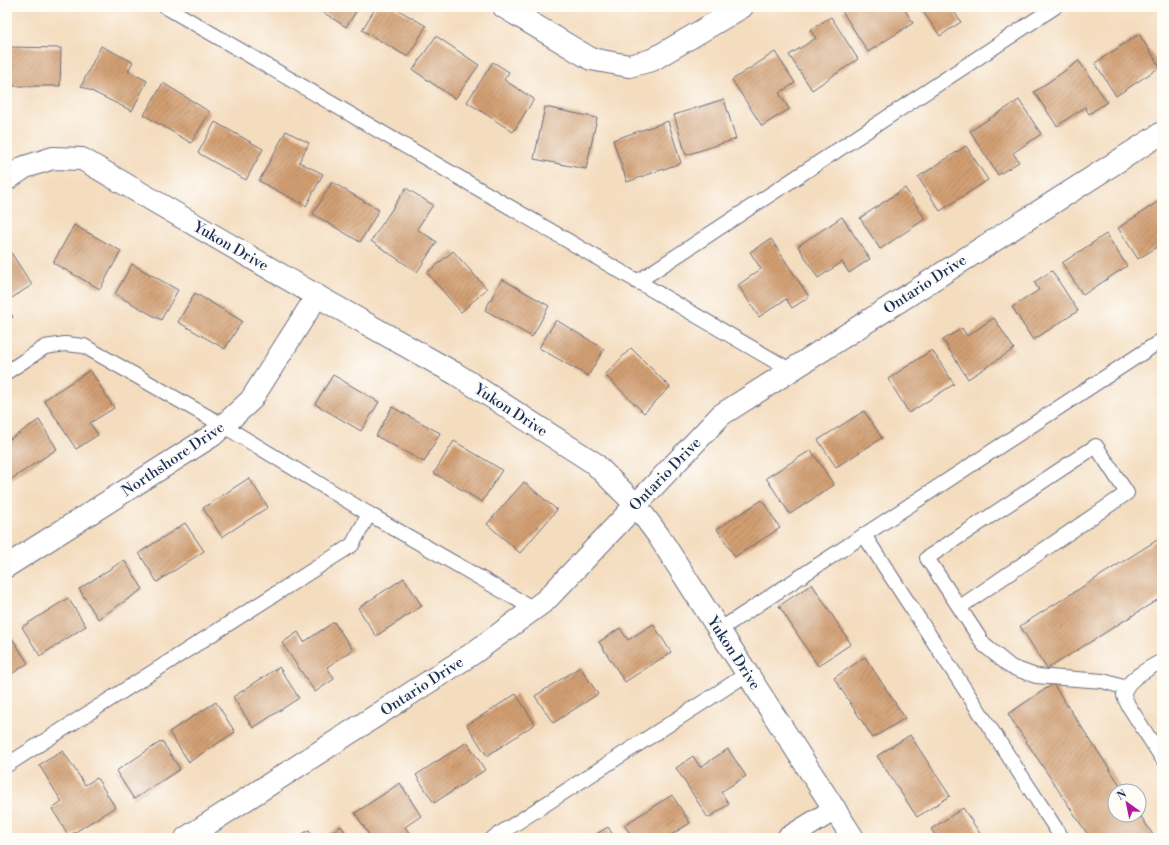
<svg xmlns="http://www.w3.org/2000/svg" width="1169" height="845" font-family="'Libre Bodoni',serif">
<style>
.building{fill:url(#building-hatch)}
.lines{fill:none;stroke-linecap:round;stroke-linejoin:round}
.lane-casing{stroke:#676c80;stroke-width:16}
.street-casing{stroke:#676c80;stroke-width:24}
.lane{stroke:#fff;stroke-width:14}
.street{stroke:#fff;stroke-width:22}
.labels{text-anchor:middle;stroke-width:3;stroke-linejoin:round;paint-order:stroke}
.street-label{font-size:15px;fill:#1b2f5e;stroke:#fdfcf7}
</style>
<defs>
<pattern id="building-hatch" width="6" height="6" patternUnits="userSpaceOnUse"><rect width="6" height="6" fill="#d29f72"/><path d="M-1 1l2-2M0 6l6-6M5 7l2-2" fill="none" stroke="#aa8261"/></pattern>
</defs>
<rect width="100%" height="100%" fill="#fdfcf7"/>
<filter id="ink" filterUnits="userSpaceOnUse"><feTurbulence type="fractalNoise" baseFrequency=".025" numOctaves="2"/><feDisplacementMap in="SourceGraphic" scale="8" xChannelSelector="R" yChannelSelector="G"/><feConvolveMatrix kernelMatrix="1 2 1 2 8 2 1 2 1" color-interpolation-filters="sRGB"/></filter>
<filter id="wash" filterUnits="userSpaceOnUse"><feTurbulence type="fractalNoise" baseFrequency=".012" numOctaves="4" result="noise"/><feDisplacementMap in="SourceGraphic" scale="16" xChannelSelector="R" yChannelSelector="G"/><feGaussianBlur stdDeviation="0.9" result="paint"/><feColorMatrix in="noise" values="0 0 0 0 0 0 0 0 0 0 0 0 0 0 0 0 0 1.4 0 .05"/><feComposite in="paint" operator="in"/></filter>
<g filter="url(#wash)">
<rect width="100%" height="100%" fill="#f4dcbe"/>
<g id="blocks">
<!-- building -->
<g class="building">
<path d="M315 7H359L346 27Z"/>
<path d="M376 7H393L426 26 408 57 362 30Z"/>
<path d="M849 7H903L913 23 868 52 842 11Z"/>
<path d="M920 7H951L961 22 940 36Z"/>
<path d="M831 17 858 59 812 90 789 55 816 38 810 30Z"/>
<path d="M1139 34 1160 67 1116 96 1095 63Z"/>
<path d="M436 36 479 65 455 99 413 70Z"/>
<path d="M101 46 133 62 128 71 147 81 132 111 81 86Z"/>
<path d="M7 47 61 48 60 86H7Z"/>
<path d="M775 52 795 83 779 93 789 109 762 126 732 80Z"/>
<path d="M1079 61 1107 102 1089 114 1085 107 1057 126 1034 92Z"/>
<path d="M493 62 509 72 504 80 534 99 513 132 467 102Z"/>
<path d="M163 83 210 112 191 143 144 115Z"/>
<path d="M724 99 736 139 686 155 674 115Z"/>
<path d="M1019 100 1041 134 1013 153 1019 162 998 175 970 131Z"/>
<path d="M545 107 597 118 586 169 534 159Z"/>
<path d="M668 121 681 163 627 182 613 140Z"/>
<path d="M215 122 263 149 246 180 198 153Z"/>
<path d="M286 131 309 143 299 162 323 174 306 206 259 181Z"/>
<path d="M966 146 988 180 940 211 918 177Z"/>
<path d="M332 182 379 210 360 242 313 214Z"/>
<path d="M406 188 433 205 417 229 437 242 417 272 371 241Z"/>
<path d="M905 188 925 219 880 249 860 218Z"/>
<path d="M1162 199V244L1138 259 1118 228Z"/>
<path d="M842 217 870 259 849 273 842 262 818 278 798 246Z"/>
<path d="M74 225 121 251 100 289 53 263Z"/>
<path d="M1106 234 1127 266 1083 295 1062 263Z"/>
<path d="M771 239 809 297 792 308 786 299 759 317 738 285 761 269 750 252Z"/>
<path d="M10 251 32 285 7 301V253Z"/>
<path d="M453 251 487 289 461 312 427 273Z"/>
<path d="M132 264 178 290 161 320 115 294Z"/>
<path d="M1052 271 1078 311 1033 340 1012 307 1039 290 1034 282Z"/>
<path d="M502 279 549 306 532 337 485 310Z"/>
<path d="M195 293 242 321 225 349 178 322Z"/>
<path d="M7 307 13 317 7 321Z"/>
<path d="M994 318 1014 349 968 379 943 340 962 328 967 336Z"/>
<path d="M556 320 604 349 588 376 539 348Z"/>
<path d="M631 348 670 387 644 413 605 375Z"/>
<path d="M932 350 954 384 909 413 888 379Z"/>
<path d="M90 370 114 408 90 423 98 435 76 449 44 400Z"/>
<path d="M333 375 379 402 361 431 315 404Z"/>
<path d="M392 407 440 433 424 462 376 436Z"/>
<path d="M864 411 882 438 836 467 818 440Z"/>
<path d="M39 420 57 449 10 480 7 475V441Z"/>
<path d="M454 441 502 470 482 502 434 473Z"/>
<path d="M811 450 834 485 790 514 766 478Z"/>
<path d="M249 478 268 507 222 537 203 508Z"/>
<path d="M524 482 557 510 520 553 487 524Z"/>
<path d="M762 500 780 528 735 557 717 529Z"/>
<path d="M185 523 204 551 157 582 139 553Z"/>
<path d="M1162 537V597L1047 669 1020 626Z"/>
<path d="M124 560 143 589 98 619 79 589Z"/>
<path d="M404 578 422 606 376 636 358 608Z"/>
<path d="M812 584 851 644 818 666 779 606Z"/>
<path d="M68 598 86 626 40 656 22 627Z"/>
<path d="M334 622 353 650 327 667 334 679 315 692 282 643 298 632 304 642Z"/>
<path d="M653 624 671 652 625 682 599 642 620 628 628 640Z"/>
<path d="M10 635 28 663 7 677V637Z"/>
<path d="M865 657 905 718 873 738 834 678Z"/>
<path d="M279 667 299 698 253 728 233 697Z"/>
<path d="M580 667 598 694 553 723 535 696Z"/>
<path d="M1053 684 1124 791H1115V815H1140L1155 838H1090L1008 714Z"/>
<path d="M516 694 535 724 487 756 467 725Z"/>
<path d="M216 702 235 732 189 762 169 732Z"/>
<path d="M910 735 950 796 917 817 877 756Z"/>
<path d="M162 741 180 769 134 799 116 771Z"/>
<path d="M467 742 485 770 434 803 416 775Z"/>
<path d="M728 749 746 776 721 792 729 804 708 818 676 768 693 756 700 767Z"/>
<path d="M63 751 85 785 97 778 115 807 69 836 52 809 62 802 39 765Z"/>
<path d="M400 783 421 816 405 827 412 837 371 838 355 813Z"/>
<path d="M672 795 690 823 666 838H633L624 825Z"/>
<path d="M963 808 983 838H937L931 829Z"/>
<path d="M341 826 349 838H322Z"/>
<path d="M608 827 615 838H590Z"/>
<path d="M309 830 314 838H296Z"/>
</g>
</g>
</g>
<g filter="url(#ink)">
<use href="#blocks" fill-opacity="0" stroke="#676c80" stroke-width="1"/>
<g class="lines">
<!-- lane casing -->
<g class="lane-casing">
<g id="lane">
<path d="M166 7 790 370"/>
<path d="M637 282 1055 7"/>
<path d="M7 372 45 347 65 344 84 346 224 426 369 514 534 609"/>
<path d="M864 535 1062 838"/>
<path d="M960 607 1127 493 1096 446 927 558 984 645 1011 667 1036 676 1103 681 1126 688"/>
<path d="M719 630 1162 340"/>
<path d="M1162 661C1151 667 1123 681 1124 696 1125 699 1127 702 1128 705L1162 758"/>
<path d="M7 765 352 545 369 514"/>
<path d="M493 838 747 674"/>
</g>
</g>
<!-- street casing -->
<g class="street-casing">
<g id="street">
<path d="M504 7 591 59 629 66 652 60 742 7"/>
<path d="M7 179 25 167 53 158 82 159 317 296 456 374 594 463 635 504 658 535 853 838"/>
<path d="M7 566 213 435 251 400 317 296"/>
<path d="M186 838 472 654 546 600 721 415 1162 133"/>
<path d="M788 838 835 809"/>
</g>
</g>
<!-- lane -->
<use href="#lane" class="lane"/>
<!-- street -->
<use href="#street" class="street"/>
</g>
</g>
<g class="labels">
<!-- street labels -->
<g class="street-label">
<text transform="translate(231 246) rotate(30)" y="5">Yukon Drive</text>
<text transform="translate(925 284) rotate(-33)" y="5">Ontario Drive</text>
<text transform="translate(511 410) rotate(33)" y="5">Yukon Drive</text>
<text transform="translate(173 459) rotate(-34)" y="5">Northshore Drive</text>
<text transform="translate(665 474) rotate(-46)" y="5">Ontario Drive</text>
<text transform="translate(734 653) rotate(57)" y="5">Yukon Drive</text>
<text transform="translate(422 686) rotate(-33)" y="5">Ontario Drive</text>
</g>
</g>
<!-- margin -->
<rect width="1169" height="845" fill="none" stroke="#fdfcf7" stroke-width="24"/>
<!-- north arrow -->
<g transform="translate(1127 803) rotate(327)"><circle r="19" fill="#fdfcf7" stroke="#a3aaba"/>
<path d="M0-3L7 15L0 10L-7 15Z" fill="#b5179e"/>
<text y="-6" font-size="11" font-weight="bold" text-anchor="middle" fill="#1b2f5e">N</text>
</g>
</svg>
